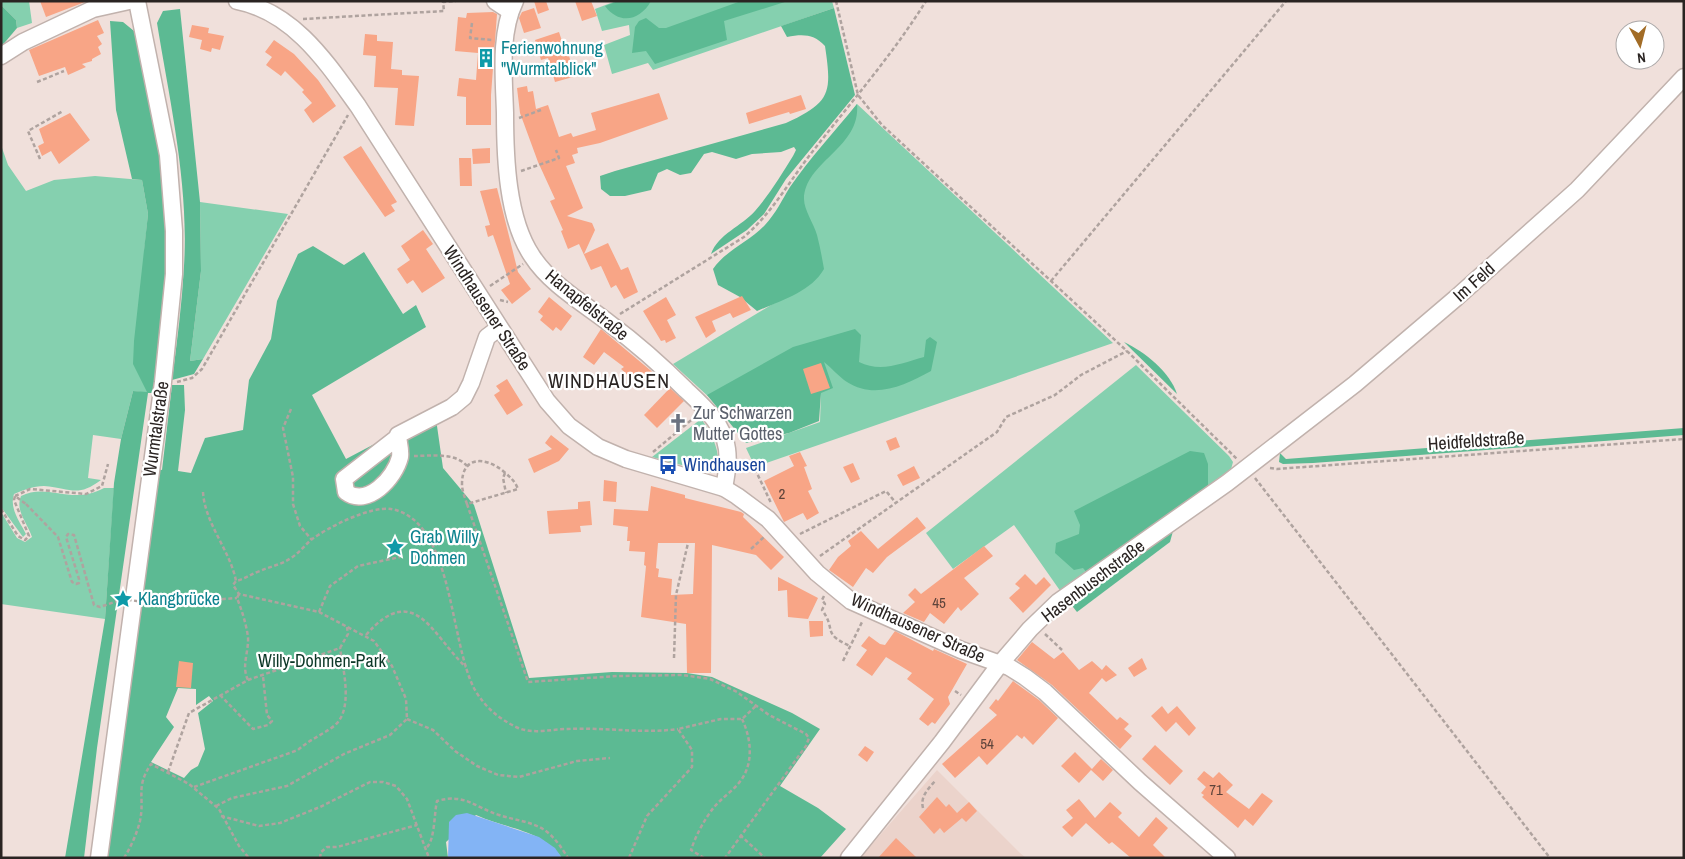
<svg xmlns="http://www.w3.org/2000/svg" width="1685" height="859" font-family="'Archivo Narrow',sans-serif">
<style>
.built{fill:#ebd3cb}
.green{fill:#85d0af}
.forest{fill:#5cba93;fill-rule:evenodd}
.water{fill:#83b4f5}
.building{fill:#f8a586;fill-rule:evenodd}
.lines{fill:none;stroke-linecap:round;stroke-linejoin:round}
.minor-casing{stroke:#c1b2ad;stroke-width:19}
.path{stroke:#afa39f;stroke-width:2.5;stroke-dasharray:4 2.5;stroke-linecap:butt}
.minor{stroke:#fff;stroke-width:16}
.path-bridge{stroke:#afa39f;stroke-width:2.5;stroke-dasharray:4 2.5;stroke-linecap:butt}
.labels{text-anchor:middle;stroke-width:4.5;stroke-linejoin:round;paint-order:stroke}
.number-label{font-size:15px;fill:#5e443b}
.culture-label{font-size:18px;fill:#0d838f;stroke:#fff;text-anchor:start}
.street-label{font-size:18px;fill:#2a2422;stroke:#fff}
.worship-label{font-size:18px;fill:#5b616d;stroke:#fff;text-anchor:start}
.transit-label{font-size:18px;fill:#164399;stroke:#fff;text-anchor:start}
.park-label{font-size:18px;fill:#0d3828;stroke:#fff}
.quarter-label{font-size:20px;letter-spacing:1px;fill:#2a2422;stroke:#fff}
</style>
<rect width="100%" height="100%" fill="#f0e0db"/>
<!-- built -->
<path class="built" d="M937 770 1020 853 1026 858H860Z"/>
<!-- green -->
<g class="green">
<path d="M1 1H29L32 23 17 28 16 20 1 5Z"/>
<path d="M616 1H832L834 8 653 70 648 63 612 74 604 45 630 35 629 25 602 31 595 9Z"/>
<path d="M857 104 1113 343 755 467 746 448 820 422 821 393 711 399 673 364 816 278 790 188Z"/>
<path d="M1 145 8 165 26 191 54 180 95 176 142 180 148 214 144 253 148 393 133 391 121 439 93 435 88 478 101 480C77 498 71 488 44 486 33 486 24 490 14 494 9 508 20 522 26 534L23 537 1 507Z"/>
<path d="M200 202 288 214 203 359 190 361 201 271Z"/>
<path d="M1136 365 1229 456 1233 462 1230 473 1061 592 1014 525 953 569 926 533Z"/>
<path d="M701 419C711 431 727 462 711 473L652 457Z"/>
<path d="M104 488H114L105 619 1 604V512L17 538 25 542 32 537C27 522 15 511 21 496 47 482 72 506 104 488Z"/>
</g>
<!-- forest -->
<g class="forest">
<path d="M618 1H651C640 21 619 25 605 6Z"/>
<path d="M741 1H788L724 21 727 40 655 64 646 51 632 53 635 27 639 21 646 18 659 28H666Z"/>
<path d="M1 5 16 20 17 28 1 47Z"/>
<path d="M834 8 855 95 786 179 764 214 747 230 711 254C718 234 742 226 755 211 770 194 781 175 793 156L796 150 794 147 781 152 752 154 736 159 712 152 704 154 691 173 680 175 667 169 658 173 651 190 625 196H610L601 189 600 176 615 171 786 123C831 102 832 93 825 46 814 34 803 34 787 37L781 26Z"/>
<path d="M180 9 200 202 201 271 190 361 203 359 194 374 172 380C177 342 182 304 184 266 189 184 170 103 157 23L163 11Z"/>
<path d="M110 21 123 22 134 31 160 147 169 259 155 393H148L97 748 84 858H65L105 619 114 483 121 439 133 391 147 392 133 364 134 341 148 214 142 180 132 179 116 110Z"/>
<path d="M857 104C861 148 805 161 804 199 804 210 814 224 817 235 820 246 822 258 824 269 811 292 780 301 757 311L740 297 718 285 713 269C726 250 749 242 765 225 776 213 782 200 790 187 810 158 835 131 857 104Z"/>
<path d="M313 246 344 265 364 252 403 314 416 305 426 327 312 395 346 459 435 412 443 468 474 505 529 678 612 672 687 673 712 677 792 713 820 729 780 786 818 808 846 829 820 858H562C541 829 506 829 476 815L446 842 448 858H103L157 469 162 470 172 385H184L185 410 178 471 191 473 205 438 243 430 249 380 271 339 277 301 298 254ZM178 688 196 689V705L209 696 213 701 198 713 205 749 198 766 191 770 184 778 151 762 174 727 166 717Z"/>
<path d="M855 329 861 335 859 362C881 373 902 363 924 357L926 340 930 337 937 342 931 371C905 385 875 400 847 382 839 377 832 368 824 362L833 388 821 393 819 421 789 433 746 443 707 395 793 347Z"/>
<path d="M1124 342C1145 352 1170 372 1177 394Z"/>
<path d="M1684 428V435L1313 463 1283 464 1279 462 1280 453 1286 459Z"/>
<path d="M1190 451 1204 453 1208 464V491L1088 574 1083 568 1074 570 1055 553 1056 543 1079 534 1080 525 1074 511Z"/>
<path d="M1173 531 1170 542 1077 612 1069 602Z"/>
</g>
<!-- water -->
<path class="water" d="M467 813 539 837 555 848 562 858H448L449 822 456 815Z"/>
<!-- building -->
<g class="building">
<path d="M40 1H85V2L46 17Z"/>
<path d="M534 1H546L549 10 538 14Z"/>
<path d="M575 1H591L597 16 582 21Z"/>
<path d="M534 8 541 28 524 33 519 18 522 12Z"/>
<path d="M493 12 497 14 491 95V125H466V97L457 96 459 78 476 80 478 53 455 51 458 17 466 18 467 13Z"/>
<path d="M98 20 104 33 97 36 102 44 98 47 101 54 92 59V61L82 64 86 67 68 75 65 67 39 76 29 50Z"/>
<path d="M192 25 209 28 208 33 224 36 220 50 212 48 211 52 200 49 202 40 189 37Z"/>
<path d="M559 32 567 56H569L573 68 570 69 573 77 555 82 548 58 541 60 535 40Z"/>
<path d="M365 34 377 35V41L393 42 391 69 402 70V75L419 76 414 126 395 125 398 88 374 87 376 56 363 55Z"/>
<path d="M274 40 294 54 318 80 336 106 313 123 304 110 312 103 302 92 304 90 285 71 281 76 266 65 272 57 265 52Z"/>
<path d="M527 86 528 92 533 91 536 109 548 105 559 137 571 133 573 137 596 130 591 113 659 93 668 119 600 143 577 148 578 153 572 155 575 163 566 166 583 208 567 216 592 223 595 230 584 254 608 243 621 270 628 267 638 292 624 299 616 285 611 288 601 266 591 270 579 244 568 249 561 231 563 230 550 201 555 199 538 162 520 113 517 88Z"/>
<path d="M801 95 806 109 790 114 789 112 749 124 746 113Z"/>
<path d="M70 113 90 140 59 164 51 151 42 156 38 146 44 143 39 129Z"/>
<path d="M361 146 397 202 391 205 395 211 385 217 343 157Z"/>
<path d="M490 148V163L473 164 472 149Z"/>
<path d="M459 158H471L472 186H460Z"/>
<path d="M497 188 518 272 531 289 512 304 501 290 510 284 493 235 488 237 485 226 490 225 480 191Z"/>
<path d="M423 230 433 244 426 249 445 278 422 293 413 280 407 284 397 269 410 260 401 246Z"/>
<path d="M742 296 751 310 733 318 730 313 712 321 716 331 706 338 695 317Z"/>
<path d="M549 297 572 316 561 331 556 327 553 331 540 320 543 316 538 312Z"/>
<path d="M666 297 676 315 667 320 676 338 666 343 665 340 661 341 643 311Z"/>
<path d="M601 329 656 375 644 389 621 369 624 367 604 352 594 365 583 357Z"/>
<path d="M821 363 830 388 811 394 803 369Z"/>
<path d="M507 379 523 405 507 415 494 395 500 391 496 386Z"/>
<path d="M670 388 684 401 657 428 644 415Z"/>
<path d="M551 435 569 449 559 461 534 473 528 459 552 449 545 443Z"/>
<path d="M896 437 900 447 890 451 886 441Z"/>
<path d="M800 452 807 466 804 467 812 489 808 491 819 513 807 520 803 513 784 522 764 481 794 466 789 456Z"/>
<path d="M853 463 860 479 851 483 843 467Z"/>
<path d="M914 466 920 478 903 486 897 475Z"/>
<path d="M604 480 617 482 616 502 603 501Z"/>
<path d="M651 486 685 495V498L741 512 744 514 743 517 784 557 771 570 756 555 712 545 711 673H687L686 624 641 617 646 566 644 565 645 552 629 551 630 541H627L628 527 613 525 614 509 648 511ZM658 543H695L693 594 671 595 672 579 658 577 659 569 656 568Z"/>
<path d="M590 501 592 525 580 526 581 532 549 534 547 511 578 509V502Z"/>
<path d="M917 517 926 528 887 557 873 573 866 568 853 587 829 570 838 557 851 546 848 541 861 531 878 549Z"/>
<path d="M984 546 993 556 964 578 979 594 961 611 958 607 944 624 930 613 924 622 903 613 915 602 908 595 915 588 921 594Z"/>
<path d="M1025 574 1036 585 1044 577 1051 585 1023 613 1009 598 1020 588 1015 584Z"/>
<path d="M778 577 818 598 808 619 788 617 787 590 778 591Z"/>
<path d="M809 621H823V636L810 637Z"/>
<path d="M895 631 933 651 934 649 967 664 948 697 950 704 935 724 932 722 928 726 919 719 934 699 907 679 912 673 886 657 872 676 856 665 867 650 861 646 869 636 880 644 885 645Z"/>
<path d="M1032 642 1054 659 1063 652 1079 670 1092 661 1102 670 1106 665 1117 675 1106 682 1102 678 1089 693 1117 720 1120 717 1129 724 1124 729 1132 736 1120 749 1052 685 1017 660Z"/>
<path d="M1142 658 1147 669 1134 677 1128 668Z"/>
<path d="M179 661 193 663 191 688 176 687Z"/>
<path d="M1013 681 1039 700 1058 718 1033 745 1024 736 1022 739 1017 735 987 765 979 756 955 778 942 764 997 715 989 708 996 699 998 701Z"/>
<path d="M1162 706 1168 714 1177 706 1196 728 1189 736 1176 722 1166 732 1151 716Z"/>
<path d="M1155 745 1183 771 1170 785 1142 759Z"/>
<path d="M865 746 874 752 867 762 858 755Z"/>
<path d="M1075 752 1092 769 1101 759 1113 770 1103 781 1091 770 1079 783 1061 766Z"/>
<path d="M1204 771 1213 778 1219 772 1233 785 1226 792 1249 809 1262 793 1273 801 1253 826 1245 819 1238 828 1202 797 1204 795 1201 793 1206 787 1197 779Z"/>
<path d="M937 797 946 807 949 804 957 813 969 802 977 811 966 822 962 818 944 833 940 828 934 834 919 817Z"/>
<path d="M1079 799 1095 818 1110 802 1122 813 1118 817 1139 837 1156 817 1168 828 1153 845 1166 858H1131L1112 842 1109 844 1086 823 1072 837 1062 827 1073 818 1066 810Z"/>
<path d="M896 838 917 858H878Z"/>
</g>
<g class="lines">
<!-- minor casing -->
<g class="minor-casing">
<g id="minor">
<path d="M237 1C294 12 327 63 358 106L547 401 569 426 598 447 626 459 724 488 737 496 768 519 817 573 851 601 961 650 1009 667 1025 677 1045 692 1140 782 1227 858"/>
<path d="M495 1 510 11"/>
<path d="M515 1C499 34 504 77 505 113 505 157 507 219 532 256 550 284 583 303 609 323 636 343 662 366 686 390 701 404 718 419 725 440 730 456 727 472 724 488"/>
<path d="M1 56 23 42 93 9 129 1"/>
<path d="M398 437C399 444 401 451 400 457 395 478 367 508 346 492L344 479 398 437V435L452 407 464 397 471 383 487 337 499 328"/>
<path d="M99 858 163 382 174 274V231L168 155 137 1"/>
<path d="M849 858 942 742 1000 664 1030 629 1058 602 1227 483 1355 384 1456 298 1577 190 1684 77"/>
</g>
</g>
<!-- path -->
<g class="path">
<path d="M836 1 858 95 882 125 1129 353 1237 459"/>
<path d="M303 19 444 11 443 2 456 1"/>
<path d="M472 23 470 38 492 40"/>
<path d="M37 82 64 71"/>
<path d="M519 118 541 110"/>
<path d="M40 159 28 131 63 111"/>
<path d="M521 171 559 158 556 150"/>
<path d="M1051 281 1286 1"/>
<path d="M490 286 523 264"/>
<path d="M500 300 508 302"/>
<path d="M620 314 744 237C773 212 790 180 813 151 852 101 893 54 926 1"/>
<path d="M177 382 192 378 202 369 348 115"/>
<path d="M291 409 283 428 293 477V504L300 526 312 540"/>
<path d="M653 452 695 417"/>
<path d="M414 456C431 456 455 452 467 466"/>
<path d="M1270 468 1277 469 1684 439"/>
<path d="M755 469 771 503"/>
<path d="M505 473 503 478 506 493"/>
<path d="M1255 478 1550 858"/>
<path d="M203 492C205 524 230 550 236 581"/>
<path d="M15 496 30 489 86 494 102 486 108 464"/>
<path d="M467 504C465 498 462 491 462 484 462 455 486 457 503 471 510 477 515 481 518 489L467 504 528 682 618 676 683 675 710 679 737 692 769 715 806 734 809 738 806 746 725 858"/>
<path d="M1 509 18 536 25 540 29 536 14 500 15 496 26 504"/>
<path d="M800 534 886 491 896 503"/>
<path d="M751 549 765 536"/>
<path d="M820 556 997 432 1006 417 1055 395 1081 375 1127 351"/>
<path d="M239 594 237 598C242 611 246 623 248 637 249 652 241 666 248 680"/>
<path d="M824 596 822 600 825 604 822 610C837 630 821 633 850 646"/>
<path d="M157 604 237 598"/>
<path d="M319 612 330 586 358 566 400 557"/>
<path d="M1045 634 1062 650"/>
<path d="M366 635C415 579 433 637 466 667"/>
<path d="M674 658 676 595 688 543"/>
<path d="M843 661 862 622"/>
<path d="M955 691 961 695"/>
<path d="M220 695 253 729 268 725 272 721 267 715 263 676"/>
<path d="M407 719 433 730 455 751 477 766 498 775 519 777 577 761 610 758"/>
<path d="M168 772 189 713 248 680 340 648 348 634 347 627"/>
<path d="M194 787 298 750C309 740 322 735 334 726 354 710 343 669 340 648"/>
<path d="M216 806 232 798 287 786 344 754 390 735 407 719 406 699 392 666 374 641 319 612 239 594 233 585 236 581C245 579 251 574 260 571 271 566 281 565 291 558 299 553 304 546 311 540 328 527 370 506 391 509 454 520 449 643 475 690 485 707 498 718 516 727 533 735 551 729 568 729 605 727 642 734 678 729"/>
<path d="M923 808C920 797 928 789 935 781"/>
<path d="M221 816 259 826 280 823 320 807 370 782H383L396 786 407 799 429 858"/>
<path d="M740 835 765 858"/>
<path d="M427 847C435 839 434 814 437 801 465 793 474 807 499 815 514 820 529 821 543 829 553 835 562 848 568 858"/>
<path d="M124 858C131 847 137 833 140 821 145 796 135 788 151 764L189 784 219 809 239 846 249 858"/>
<path d="M320 858 321 852 327 847H337L417 825"/>
<path d="M629 858 647 816 692 767V750L678 729 721 719H742L757 705"/>
<path d="M704 858 691 850C696 835 705 818 715 806 722 798 731 792 738 784 754 766 752 740 742 719"/>
</g>
<!-- minor -->
<use href="#minor" class="minor"/>
<!-- path-bridge -->
<path class="path-bridge" d="M26 504 58 537 72 582 76 584 79 583V579L66 537 68 534 74 535 94 605 100 607 123 599 157 604"/>
</g>
<!-- icons -->
<defs>
<g id="building-bare" transform="scale(1.5)"><path d="M-4-6H4V6H1V3H-1V6H-4ZM-2.5-4.3h1.7v1.8h-1.7ZM.8-4.3h1.7v1.8H.8ZM-2.5-1h1.7V.8h-1.7ZM.8-1h1.7V.8H.8Z" fill="#0f9aa8" stroke="#fff" stroke-width="2.5" paint-order="stroke"/></g>
<g id="church-bare" transform="scale(1.5)"><path d="M-1.2-6h2.4v3.5h3.3v2.4h-3.3V6h-2.4V-.1h-3.3v-2.4h3.3Z" fill="#6b7280" stroke="#fff" stroke-width="2.5" paint-order="stroke"/></g>
<g id="bus-bare" transform="scale(1.5)"><path d="M-5-6H5V4H4V6H2V4H-2V6H-4V4H-5ZM-3.5-4V0h7V-4ZM-3.5 1.2v1.5H-2V1.2ZM2 1.2v1.5H3.5V1.2Z" fill="#1a4fb4" stroke="#fff" stroke-width="2.5" paint-order="stroke"/></g>
<g id="sight-bare" transform="scale(1.5)"><path d="M0-6L1.8-2.2L6-1.7L2.9 1.2L3.7 5.4L0 3.3L-3.7 5.4L-2.9 1.2L-6-1.7L-1.8-2.2Z" fill="#0f9aa8" stroke="#fff" stroke-width="2.5" paint-order="stroke"/></g>
</defs>
<g fill-rule="evenodd">
<use href="#building-bare" x="486" y="58"/>
<use href="#church-bare" x="678" y="423"/>
<use href="#bus-bare" x="668" y="465"/>
<use href="#sight-bare" x="395" y="547"/>
<use href="#sight-bare" x="123" y="599"/>
</g>
<g class="labels">
<!-- number labels -->
<g class="number-label">
<text x="782" y="499">2</text>
<text x="939" y="608">45</text>
<text x="987" y="749">54</text>
<text x="1216" y="795">71</text>
</g>
<!-- culture labels -->
<g class="culture-label">
<text x="501" y="54">Ferienwohnung<tspan x="501" dy="21">"Wurmtalblick"</tspan></text>
<text x="410" y="543">Grab Willy<tspan x="410" dy="21">Dohmen</tspan></text>
<text x="138" y="605">Klangbrücke</text>
</g>
<!-- street labels -->
<g class="street-label">
<text transform="translate(1474 282) rotate(-42)" y="6">Im Feld</text>
<text transform="translate(587 305) rotate(39)" y="6">Hanapfelstraße</text>
<text transform="translate(487 308) rotate(57)" y="6">Windhausener Straße</text>
<text transform="translate(156 429) rotate(-82)" y="6">Wurmtalstraße</text>
<text transform="translate(1476 441) rotate(-4)" y="6">Heidfeldstraße</text>
<text transform="translate(1093 581) rotate(-37)" y="6">Hasenbuschstraße</text>
<text transform="translate(918 628) rotate(24)" y="6">Windhausener Straße</text>
</g>
<!-- worship labels -->
<g class="worship-label">
<text x="693" y="419">Zur Schwarzen<tspan x="693" dy="21">Mutter Gottes</tspan></text>
</g>
<!-- transit labels -->
<g class="transit-label">
<text x="683" y="471">Windhausen</text>
</g>
<!-- park labels -->
<g class="park-label">
<text x="322" y="667">Willy-Dohmen-Park</text>
</g>
<!-- quarter labels -->
<g class="quarter-label">
<text x="609" y="388">WINDHAUSEN</text>
</g>
</g>
<!-- border -->
<rect width="1685" height="859" fill="none" stroke="#2a2422" stroke-width="5"/>
<!-- north arrow -->
<g transform="translate(1640 45) rotate(173)"><circle r="24" fill="#ffffff" stroke="#aaa7a7"/>
<path d="M0-4L9 19L0 12L-9 19Z" fill="#a26c26"/>
<text y="-8" font-size="14" font-weight="bold" text-anchor="middle" fill="#2a2422">N</text>
</g>
</svg>
